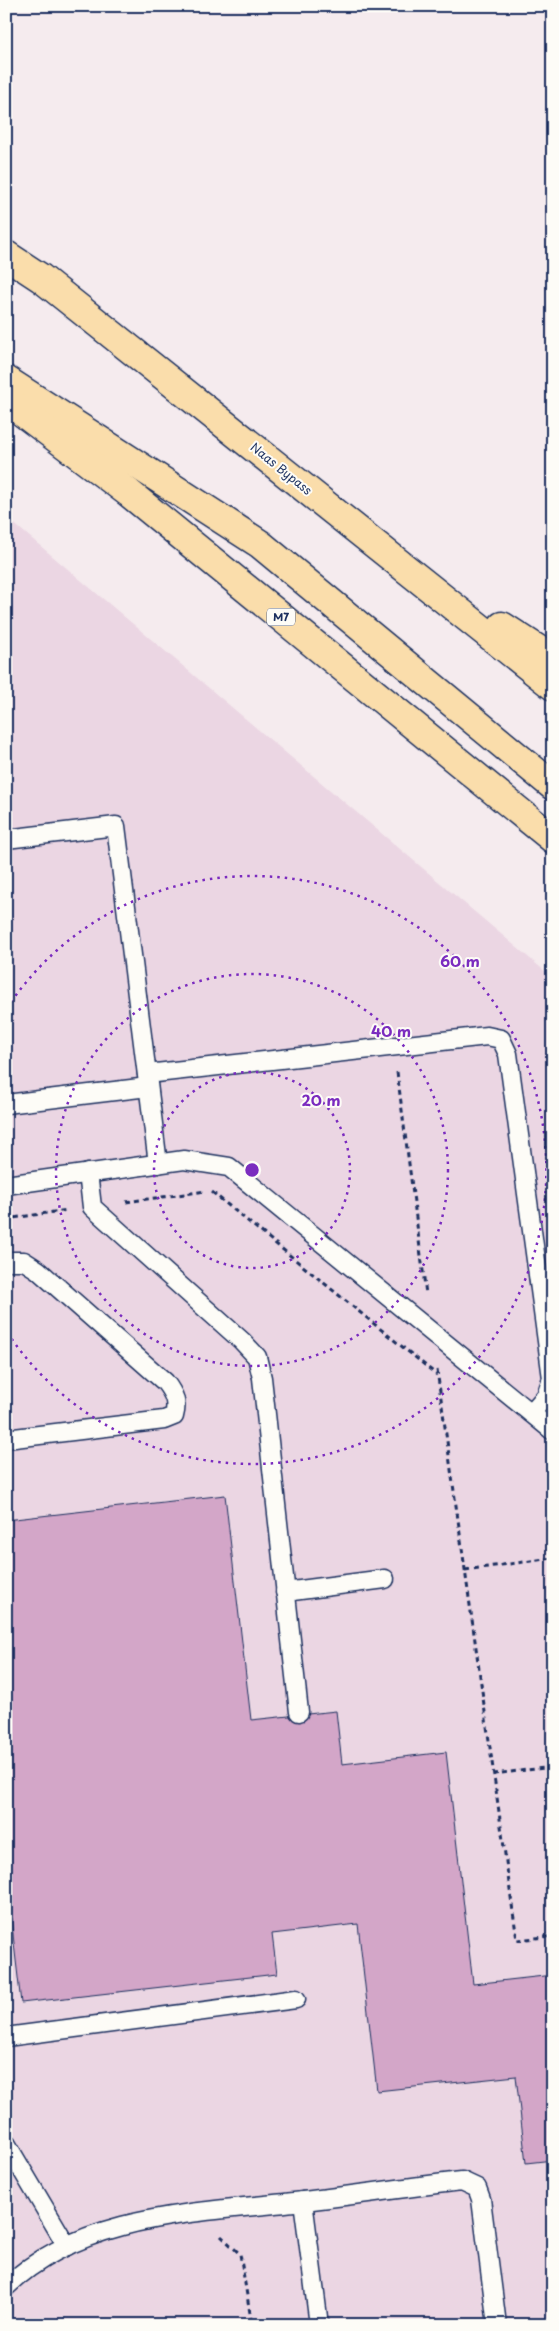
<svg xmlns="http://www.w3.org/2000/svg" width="559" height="2331" font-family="'Playpen Sans',sans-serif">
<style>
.built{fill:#ebd6e3}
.building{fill:#d3a6c8;stroke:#1b2f5e}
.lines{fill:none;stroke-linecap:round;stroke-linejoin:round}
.service-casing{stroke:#1b2f5e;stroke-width:21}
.motorway-casing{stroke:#1b2f5e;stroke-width:31}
.path{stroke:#1b2f5e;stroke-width:3;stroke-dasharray:5 4;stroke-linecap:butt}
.service{stroke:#fdfcf7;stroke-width:18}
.motorway{stroke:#faddab;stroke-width:28}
.ring{fill:none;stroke:#7b2cbf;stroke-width:2.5;stroke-dasharray:2.5 5}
.labels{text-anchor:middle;stroke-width:4;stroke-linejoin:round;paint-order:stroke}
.shield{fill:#fdfcf7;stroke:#5f6c8c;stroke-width:1}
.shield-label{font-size:11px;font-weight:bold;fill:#1b2f5e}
.street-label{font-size:12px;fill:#1b2f5e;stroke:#fdfcf7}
.centre{fill:#7b2cbf;stroke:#fdfcf7;stroke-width:2.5}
.ring-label{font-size:15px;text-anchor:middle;font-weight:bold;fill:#7b2cbf;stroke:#fdfcf7;stroke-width:4;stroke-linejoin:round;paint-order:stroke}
</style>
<rect width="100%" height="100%" fill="#f5ebee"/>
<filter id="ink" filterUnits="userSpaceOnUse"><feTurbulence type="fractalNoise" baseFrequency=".02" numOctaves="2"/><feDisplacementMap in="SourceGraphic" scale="10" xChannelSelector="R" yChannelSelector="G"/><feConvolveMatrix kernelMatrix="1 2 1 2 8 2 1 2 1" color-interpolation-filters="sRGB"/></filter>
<g filter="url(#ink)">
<!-- built -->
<path class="built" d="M6 517 553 978V2325H6Z"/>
<!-- building -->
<path class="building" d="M225 1495 251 1720 336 1711 342 1764 446 1752 473 1984 553 1975V2160L526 2163 516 2076 377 2091 358 1924 272 1934 277 1974 21 2003 6 1875V1520Z"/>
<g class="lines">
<!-- service casing -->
<g class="service-casing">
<g id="service">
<path d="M6 839 116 826 158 1164"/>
<path d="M147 1074 487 1036 501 1039 508 1054 552 1378 546 1396 531 1413"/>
<path d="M6 1104 148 1087"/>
<path d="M88 1173 92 1207 242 1341 257 1357 262 1378 299 1712"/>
<path d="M6 1185 184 1160 229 1167 553 1431"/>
<path d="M6 1261H24L38 1270 165 1382C174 1394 178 1402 174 1416L164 1420 6 1439"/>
<path d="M285 1592 385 1579"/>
<path d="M6 2037 296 1999"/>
<path d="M6 2143 67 2246"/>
<path d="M303 2201 319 2325"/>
<path d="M6 2287C84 2212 203 2213 303 2201 356 2195 409 2187 462 2181L477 2188 481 2199 497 2325"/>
</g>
</g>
<!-- motorway casing -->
<g class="motorway-casing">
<g id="motorway">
<path d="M6 255 41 278 553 686"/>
<path d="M6 380 260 544 553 786"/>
<path d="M6 400 129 493 553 839"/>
<path d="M502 626 553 659"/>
</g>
</g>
<!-- path -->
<g class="path">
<path d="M397 1072 426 1294"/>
<path d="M212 1192 437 1375"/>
<path d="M126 1202 206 1191"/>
<path d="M6 1219 68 1210"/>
<path d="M437 1370 517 1940 553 1936"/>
<path d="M465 1570 553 1558"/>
<path d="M493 1774 553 1767"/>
<path d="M221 2236 240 2254 252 2325"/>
</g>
<!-- service -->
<use href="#service" class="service"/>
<!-- motorway -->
<use href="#motorway" class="motorway"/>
</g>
</g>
<!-- distance rings -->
<g class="ring">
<circle cx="252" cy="1170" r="98"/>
<circle cx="252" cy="1170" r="196"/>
<path d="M7 1008A294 294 0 1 1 7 1332"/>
</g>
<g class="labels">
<!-- shield labels -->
<rect class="shield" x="267" y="608.5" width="28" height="17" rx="4"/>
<g class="shield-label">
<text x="281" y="621">M7</text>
</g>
<!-- street labels -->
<g class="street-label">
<text transform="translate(281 469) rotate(39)" y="4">Naas Bypass</text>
</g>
</g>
<circle cx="252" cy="1170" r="8" class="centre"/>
<g class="ring-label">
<text x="460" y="967">60 m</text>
<text x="391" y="1037">40 m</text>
<text x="321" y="1106">20 m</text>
</g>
<!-- margin -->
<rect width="559" height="2331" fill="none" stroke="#fdfcf7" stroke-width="25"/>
<rect x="12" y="12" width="534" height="2306" fill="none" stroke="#1b2f5e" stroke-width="2" filter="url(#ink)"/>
</svg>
